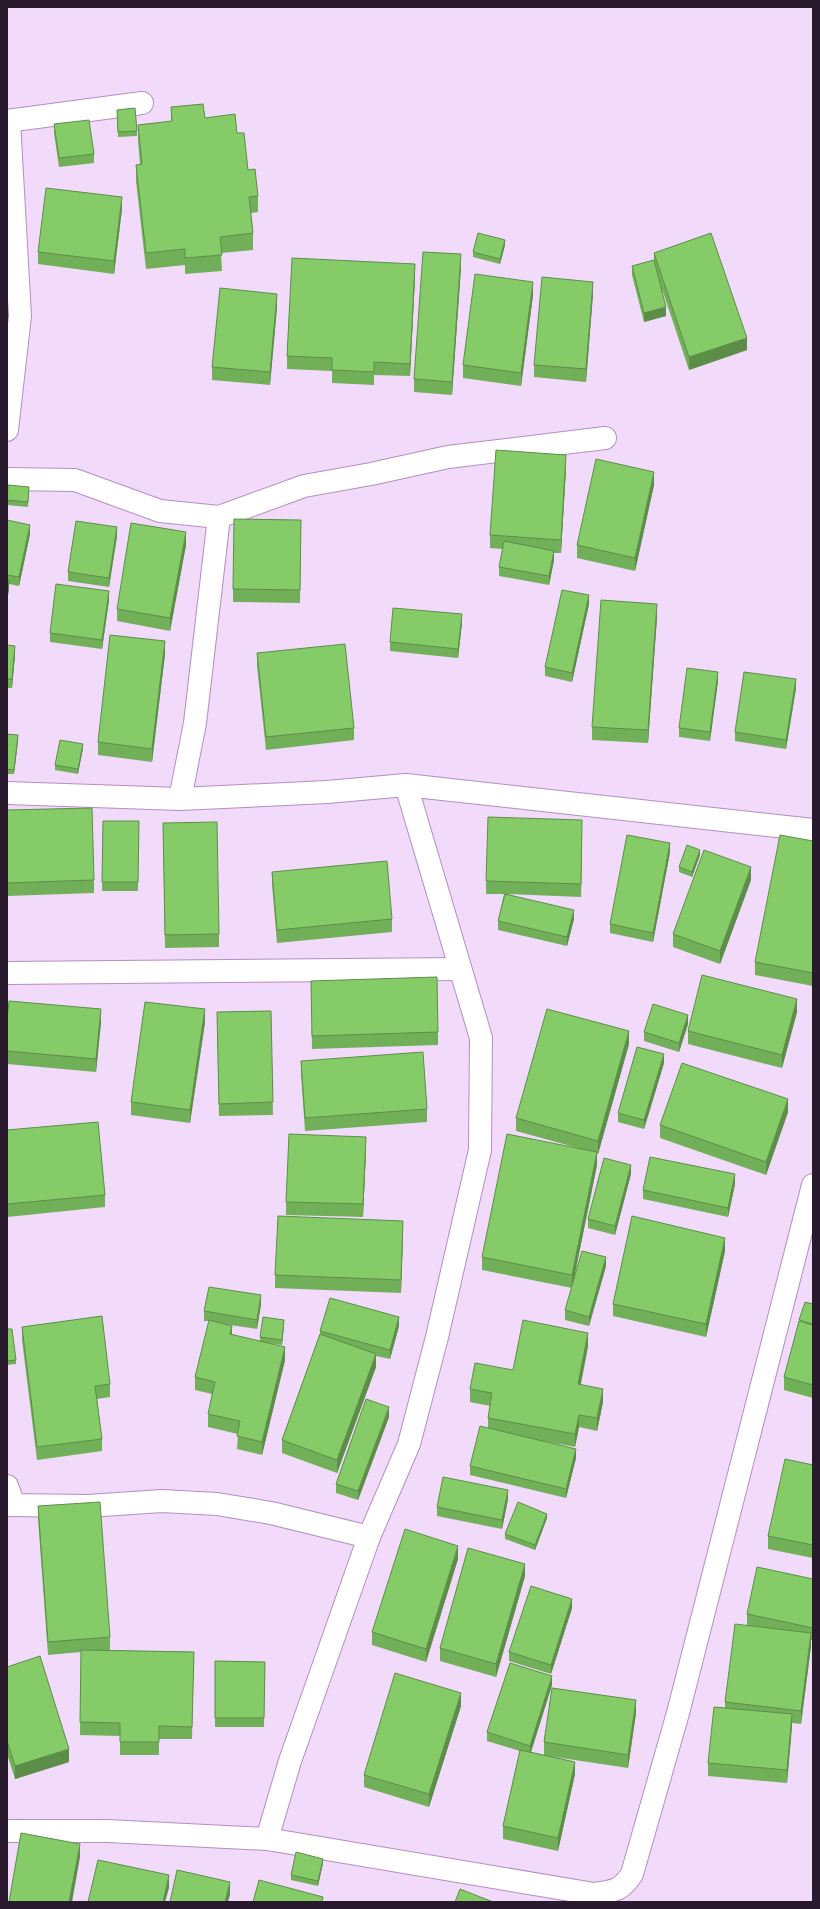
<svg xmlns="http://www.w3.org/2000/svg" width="820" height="1909" font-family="Jost,sans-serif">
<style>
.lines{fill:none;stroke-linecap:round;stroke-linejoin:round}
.minor-casing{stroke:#b48fc1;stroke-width:24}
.minor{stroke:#fff;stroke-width:22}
.wall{fill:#72af59}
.shaded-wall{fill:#5d8e49}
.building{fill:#85cb68;stroke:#5d8e49}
</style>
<rect width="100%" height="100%" fill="#f2dafa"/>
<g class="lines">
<!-- minor casing -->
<g class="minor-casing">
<g id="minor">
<path d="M7 121 142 103"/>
<path d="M7 430 20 316 9 121"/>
<path d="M7 479 75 480 160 511 219 517 304 486 371 474 448 457 605 438"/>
<path d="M7 793 180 799 327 792 406 785 813 830"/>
<path d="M180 799 195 723 219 517"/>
<path d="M7 973 460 969"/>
<path d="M7 1486 14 1505"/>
<path d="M7 1505 88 1506 162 1501 217 1504 271 1513 369 1537"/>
<path d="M7 1831H107L267 1839 594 1894C614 1891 621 1891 632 1874L678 1713 813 1185"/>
<path d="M267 1839 290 1761 369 1537 409 1444 437 1337 480 1150 481 1038 406 785"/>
</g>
</g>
<!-- minor -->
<use href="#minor" class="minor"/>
</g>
<!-- wall -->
<g class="wall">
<path d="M171 107 205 118 237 133 248 170 258 196V212L251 213 253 233V250L221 253 222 271 185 274V265L146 269 136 181V165L140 164 138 141V125L171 121Z"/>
<path d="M117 114 137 131V136L118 137Z"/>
<path d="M54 124 94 154V163L59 167 54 133Z"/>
<path d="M122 209 114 274 38 264V252Z"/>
<path d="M505 245 500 264 473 257V252Z"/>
<path d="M654 253 747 350 689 370 662 289 666 316 644 322 632 275V266L654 260Z"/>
<path d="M461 267 452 395 414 392V379Z"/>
<path d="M415 277 410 376 374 375V385L332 383V371L287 369V356Z"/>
<path d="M593 294 586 382 534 377V365Z"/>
<path d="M533 295 521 386 463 378V365Z"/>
<path d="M277 307 270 385 212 380V367Z"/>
<path d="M566 468 561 553H554V560L549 585 499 576V567L503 549 490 548V535Z"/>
<path d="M654 485 635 571 577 558V545Z"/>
<path d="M29 492 28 507 7 505V494Z"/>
<path d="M7 520 30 534 19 586 9 584V589L7 601Z"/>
<path d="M301 533 300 603 233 602V589Z"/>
<path d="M117 536 109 587 68 581V572Z"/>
<path d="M186 545 170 631 117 621V609Z"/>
<path d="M109 600 102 649 50 642V633Z"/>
<path d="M589 604 572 682 545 676V667Z"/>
<path d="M657 617 648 743 592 740V727Z"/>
<path d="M462 623 458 658 390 651V642Z"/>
<path d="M7 645 15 655 12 688H7Z"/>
<path d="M257 653 354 728V740L266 750 257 666Z"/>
<path d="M165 654 152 762 98 755V742Z"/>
<path d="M718 681 710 741 679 737V728Z"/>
<path d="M796 688 786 749 735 741V732Z"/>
<path d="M7 734 18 740 14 774H7Z"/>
<path d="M83 748 78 774 55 770V765Z"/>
<path d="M7 810 94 880V893L7 896Z"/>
<path d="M103 821H139L138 891H102Z"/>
<path d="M163 823 219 934V947L165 948Z"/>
<path d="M582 833 581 897 507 894 574 919 567 946 498 930V921L504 894H486V881Z"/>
<path d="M813 841V986L755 975V962Z"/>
<path d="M670 852 653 942 610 933V924Z"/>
<path d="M700 855 692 877 679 872V867Z"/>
<path d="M272 872 392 919V932L277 943 272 884Z"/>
<path d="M751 880 720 964 673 947V934Z"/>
<path d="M311 981 438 1032V1045L312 1049Z"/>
<path d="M271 1011 273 1115 219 1116 217 1012Z"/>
<path d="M797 1012 782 1068 688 1044V1031Z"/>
<path d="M7 1020 101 1022 96 1072 7 1064Z"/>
<path d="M205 1022 190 1123 131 1115V1102Z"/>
<path d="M688 1024 679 1052 644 1041V1032Z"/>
<path d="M629 1044 598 1154H597V1165L572 1288 482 1270V1257L578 1148 516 1131V1118Z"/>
<path d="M301 1061 427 1109V1122L305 1131 301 1074Z"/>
<path d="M664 1063 644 1129 618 1122V1113Z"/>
<path d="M788 1112 766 1175 660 1138V1125Z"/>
<path d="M7 1130 105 1195V1207L7 1217Z"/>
<path d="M366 1150 363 1217 286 1215V1202Z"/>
<path d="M631 1174 615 1235 588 1228V1219Z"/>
<path d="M735 1184 728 1217 643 1199V1190Z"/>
<path d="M403 1234 401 1293 275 1288V1275Z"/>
<path d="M725 1251 706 1337 613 1316V1304Z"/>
<path d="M606 1266 589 1326 565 1320V1310Z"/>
<path d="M261 1304 257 1329 223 1324 232 1335 260 1341V1337L284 1324 282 1345 267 1343 285 1360 262 1455 237 1449 238 1434 208 1427V1414L212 1394 195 1390V1377L209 1321H204V1311Z"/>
<path d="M813 1304V1398L784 1390V1377Z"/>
<path d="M399 1326 390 1359 376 1356V1367L337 1473 282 1453V1440L320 1334V1331Z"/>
<path d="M22 1327 110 1384V1397L97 1399 102 1439V1451L37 1460 22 1340Z"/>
<path d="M7 1329 16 1360V1364L7 1365Z"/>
<path d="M588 1346 581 1384 603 1402 597 1431 579 1427 575 1447 543 1441 576 1458 566 1498 470 1475V1466L488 1428V1418L490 1406 470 1402V1389L513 1370Z"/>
<path d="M389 1417 358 1500 336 1493V1484Z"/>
<path d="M813 1465V1558L768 1549V1536Z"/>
<path d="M508 1499 502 1529 437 1516V1507Z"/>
<path d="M38 1506 110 1637V1650H100L194 1652 192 1739H159V1755H120V1736L80 1735 81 1652 48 1655 38 1519Z"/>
<path d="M547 1518 535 1550 505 1539V1534Z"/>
<path d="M458 1559 426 1662 372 1645V1632Z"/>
<path d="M525 1576 496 1677 440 1661V1648Z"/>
<path d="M813 1579V1640H811V1646L801 1724 792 1723 787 1783 708 1776V1763L725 1708V1702L747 1626V1614Z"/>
<path d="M572 1608 551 1674 509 1661V1652Z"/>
<path d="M215 1661 265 1662 264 1727H215Z"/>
<path d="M7 1667 69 1762 15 1779 7 1754Z"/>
<path d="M552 1685 531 1752 544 1755V1742L636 1713 628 1768 548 1756 575 1774 558 1851 503 1839V1826L520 1751 487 1741V1732Z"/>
<path d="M461 1706 429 1807 364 1787V1775Z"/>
<path d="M323 1863 318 1886 291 1880V1875Z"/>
</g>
<!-- shaded-wall -->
<g class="shaded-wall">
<path d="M122 197V209L114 274V261Z"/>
<path d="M505 240V245L500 264V259Z"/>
<path d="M461 254V267L452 395V382Z"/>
<path d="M415 264V277L410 376V364Z"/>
<path d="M533 282V295L521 386V373Z"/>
<path d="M593 282V294L586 382V369Z"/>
<path d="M277 294V307L270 385V372Z"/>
<path d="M666 307V316L644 322V313Z"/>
<path d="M747 338V350L689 370V357Z"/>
<path d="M566 455V468L561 553V540Z"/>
<path d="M654 472V485L635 571V558Z"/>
<path d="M30 525V534L19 586V577Z"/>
<path d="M117 527V536L109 587V578Z"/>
<path d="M186 532V545L170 631V618Z"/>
<path d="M554 551V560L549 585V576Z"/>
<path d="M9 580V589L7 601V592Z"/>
<path d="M109 591V600L102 649V640Z"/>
<path d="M589 595V604L572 682V673Z"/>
<path d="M657 604V617L648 743V730Z"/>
<path d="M462 614V623L458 658V649Z"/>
<path d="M165 641V654L152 762V749Z"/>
<path d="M15 646V655L12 688V679Z"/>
<path d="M718 672V681L710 741V732Z"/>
<path d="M796 679V688L786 749V740Z"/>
<path d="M18 735V740L14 774V770Z"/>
<path d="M83 744V748L78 774V769Z"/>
<path d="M582 820V833L581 897V884Z"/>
<path d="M670 843V852L653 942V933Z"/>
<path d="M700 850V855L692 877V872Z"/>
<path d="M751 867V880L720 964V951Z"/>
<path d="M574 910V919L567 946V937Z"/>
<path d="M797 999V1012L782 1068V1055Z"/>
<path d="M101 1009V1022L96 1072V1059Z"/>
<path d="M205 1009V1022L190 1123V1110Z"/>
<path d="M688 1015V1024L679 1052V1043Z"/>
<path d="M629 1031V1044L598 1154V1141Z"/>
<path d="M664 1054V1063L644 1129V1120Z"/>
<path d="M788 1099V1112L766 1175V1162Z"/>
<path d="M366 1137V1150L363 1217V1204Z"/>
<path d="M597 1152V1165L572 1288V1275Z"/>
<path d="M631 1165V1174L615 1235V1226Z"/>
<path d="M735 1174V1184L728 1217V1208Z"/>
<path d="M403 1221V1234L401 1293V1280Z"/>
<path d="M725 1238V1251L706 1337V1324Z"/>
<path d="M606 1257V1266L589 1326V1317Z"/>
<path d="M261 1295V1304L257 1329V1320Z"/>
<path d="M399 1317V1326L390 1359V1350Z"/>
<path d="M284 1320V1324L282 1345V1340Z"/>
<path d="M232 1326V1339L230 1334Z"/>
<path d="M588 1333V1346L578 1397V1384Z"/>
<path d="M285 1347V1360L262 1455V1442Z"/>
<path d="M376 1354V1367L337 1473V1460Z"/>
<path d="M603 1389V1402L597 1431V1418Z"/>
<path d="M389 1407V1417L358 1500V1491Z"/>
<path d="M579 1415V1427L575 1447V1434Z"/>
<path d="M576 1449V1458L566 1498V1489Z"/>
<path d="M508 1490V1499L502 1529V1520Z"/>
<path d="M547 1514V1518L535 1550V1545Z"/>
<path d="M458 1546V1559L426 1662V1649Z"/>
<path d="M525 1564V1576L496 1677V1664Z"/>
<path d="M572 1599V1608L551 1674V1665Z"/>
<path d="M811 1633V1646L801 1724V1711Z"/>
<path d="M552 1676V1685L530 1755V1746Z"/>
<path d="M461 1693V1706L429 1807V1794Z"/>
<path d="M636 1700V1713L628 1768V1755Z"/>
<path d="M792 1714V1727L787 1783V1770Z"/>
<path d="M69 1749V1762L15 1779V1766Z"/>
<path d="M575 1762V1774L558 1851V1838Z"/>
<path d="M80 1844V1857L72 1902H69Z"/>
<path d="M323 1859V1863L318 1886V1881Z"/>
<path d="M169 1875V1888L165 1902H163Z"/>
<path d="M230 1882V1895L228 1902H225Z"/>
</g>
<!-- building -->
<g class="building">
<path d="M203 104 205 118 235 114 237 133H244L248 170 255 169 258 196 249 197 253 233 220 237 222 255 185 258V249L146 253 136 165 142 164 138 125 172 121 171 107Z"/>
<path d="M135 108 137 131 118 132 117 110Z"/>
<path d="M89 120 94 154 59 158 54 124Z"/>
<path d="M46 188 122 197 114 261 38 252Z"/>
<path d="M478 233 505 240 500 259 473 252Z"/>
<path d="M711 233 747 338 689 357 654 253Z"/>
<path d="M423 252 461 254 452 382 414 379Z"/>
<path d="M292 258 415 264 410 364 374 362V372L332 370V358L287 356Z"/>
<path d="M654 260 666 307 644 313 632 266Z"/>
<path d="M475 274 533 282 521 373 463 365Z"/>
<path d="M542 277 593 282 586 369 534 365Z"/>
<path d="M220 288 277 294 270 372 212 367Z"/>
<path d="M496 450 566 455 561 540 490 535Z"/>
<path d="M596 459 654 472 635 558 577 545Z"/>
<path d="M8 485 29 487 28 502 7 500Z"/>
<path d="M234 519 301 520 300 590 233 589Z"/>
<path d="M7 520 30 525 19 577 7 575Z"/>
<path d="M76 521 117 527 109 578 68 572Z"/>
<path d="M131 523 186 532 170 618 117 609Z"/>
<path d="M504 541 554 551 549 576 499 567Z"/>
<path d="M7 580H9L7 592Z"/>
<path d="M56 584 109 591 102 640 50 633Z"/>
<path d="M562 590 589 595 572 673 545 667Z"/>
<path d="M601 600 657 604 648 730 592 727Z"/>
<path d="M393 608 462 614 458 649 390 642Z"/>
<path d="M110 635 165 641 152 749 98 742Z"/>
<path d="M345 644 354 728 266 737 257 653Z"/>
<path d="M7 645 15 646 12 679H7Z"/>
<path d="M687 668 718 672 710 732 679 728Z"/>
<path d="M744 672 796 679 786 740 735 732Z"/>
<path d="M7 734 18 735 14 770 7 769Z"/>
<path d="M60 740 83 744 78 769 55 765Z"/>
<path d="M92 808 94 880 7 883V810Z"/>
<path d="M488 817 582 820 581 884 486 881Z"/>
<path d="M103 821H139L138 882H102Z"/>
<path d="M217 822 219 934 165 935 163 823Z"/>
<path d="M627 835 670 843 653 933 610 924Z"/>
<path d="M780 835 813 841V973L755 962Z"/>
<path d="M687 845 700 850 692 872 679 867Z"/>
<path d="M704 850 751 867 720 951 673 934Z"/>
<path d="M387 861 392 919 277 930 272 872Z"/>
<path d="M505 894 574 910 567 937 498 921Z"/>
<path d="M702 975 797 999 782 1055 688 1031Z"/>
<path d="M437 977 438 1032 312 1036 311 981Z"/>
<path d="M9 1001 101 1009 96 1059 7 1051V1020Z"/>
<path d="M145 1002 205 1009 190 1110 131 1102Z"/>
<path d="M653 1004 688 1015 679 1043 644 1032Z"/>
<path d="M547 1009 629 1031 598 1141 516 1118Z"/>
<path d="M271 1011 273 1102 219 1104 217 1012Z"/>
<path d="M637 1047 664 1054 644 1120 618 1113Z"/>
<path d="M423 1052 427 1109 305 1118 301 1061Z"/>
<path d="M682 1063 788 1099 766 1162 660 1125Z"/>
<path d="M98 1122 105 1195 7 1204V1130Z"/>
<path d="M289 1134 366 1137 363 1204 286 1202Z"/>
<path d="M507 1134 597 1152 572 1275 482 1257Z"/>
<path d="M650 1157 735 1174 728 1208 643 1190Z"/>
<path d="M604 1158 631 1165 615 1226 588 1219Z"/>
<path d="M278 1216 403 1221 401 1280 275 1275Z"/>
<path d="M632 1216 725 1238 706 1324 613 1304Z"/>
<path d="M582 1251 606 1257 589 1317 565 1310Z"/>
<path d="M209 1287 261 1295 257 1320 204 1311Z"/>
<path d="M330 1298 399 1317 390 1350 320 1331Z"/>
<path d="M805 1302 813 1304V1324L799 1320Z"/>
<path d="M102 1316 110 1384 95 1386 102 1439 37 1447 22 1327Z"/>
<path d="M263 1317 284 1320 282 1340 260 1337Z"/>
<path d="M209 1320 232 1326 230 1334 285 1347 262 1442 237 1436 240 1421 208 1414 215 1382 195 1377Z"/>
<path d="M523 1320 588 1333 578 1384 603 1389 597 1418 579 1415 575 1434 488 1418 492 1393 470 1389 475 1363 513 1370Z"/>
<path d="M799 1321 813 1325V1385L784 1377Z"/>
<path d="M7 1329H12L16 1360 7 1361Z"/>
<path d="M320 1334 376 1354 337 1460 282 1440Z"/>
<path d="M366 1399 389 1407 358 1491 336 1484Z"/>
<path d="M480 1426 576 1449 566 1489 470 1466Z"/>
<path d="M785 1459 813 1465V1545L768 1536Z"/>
<path d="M443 1477 508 1490 502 1520 437 1507Z"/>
<path d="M100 1502 110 1637 48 1642 38 1506Z"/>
<path d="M518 1502 547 1514 535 1545 505 1534Z"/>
<path d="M405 1529 458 1546 426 1649 372 1632Z"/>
<path d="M468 1548 525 1564 496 1664 440 1648Z"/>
<path d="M757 1567 813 1579V1628L747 1614Z"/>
<path d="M531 1586 572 1599 551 1665 509 1652Z"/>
<path d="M735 1624 811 1633 801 1711 725 1702Z"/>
<path d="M81 1650 194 1652 192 1727 159 1726V1742H120V1723L80 1722Z"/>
<path d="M40 1656 69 1749 15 1766 7 1741V1667Z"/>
<path d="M215 1661 265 1662 264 1718H215Z"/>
<path d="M510 1663 552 1676 530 1746 487 1732Z"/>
<path d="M395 1673 461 1693 429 1794 364 1775Z"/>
<path d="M552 1688 636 1700 628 1755 544 1742Z"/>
<path d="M714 1707 792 1714 787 1770 708 1763Z"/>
<path d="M520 1750 575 1762 558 1838 503 1826Z"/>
<path d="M21 1833 80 1844 69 1902H9Z"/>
<path d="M296 1852 323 1859 318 1881 291 1875Z"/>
<path d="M98 1860 169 1875 163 1902H88Z"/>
<path d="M177 1870 230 1882 225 1902H170Z"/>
<path d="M259 1880 323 1897 322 1902H253Z"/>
<path d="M460 1889 493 1902H455Z"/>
</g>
<!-- border -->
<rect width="820" height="1909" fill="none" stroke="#28192d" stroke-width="16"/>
</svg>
